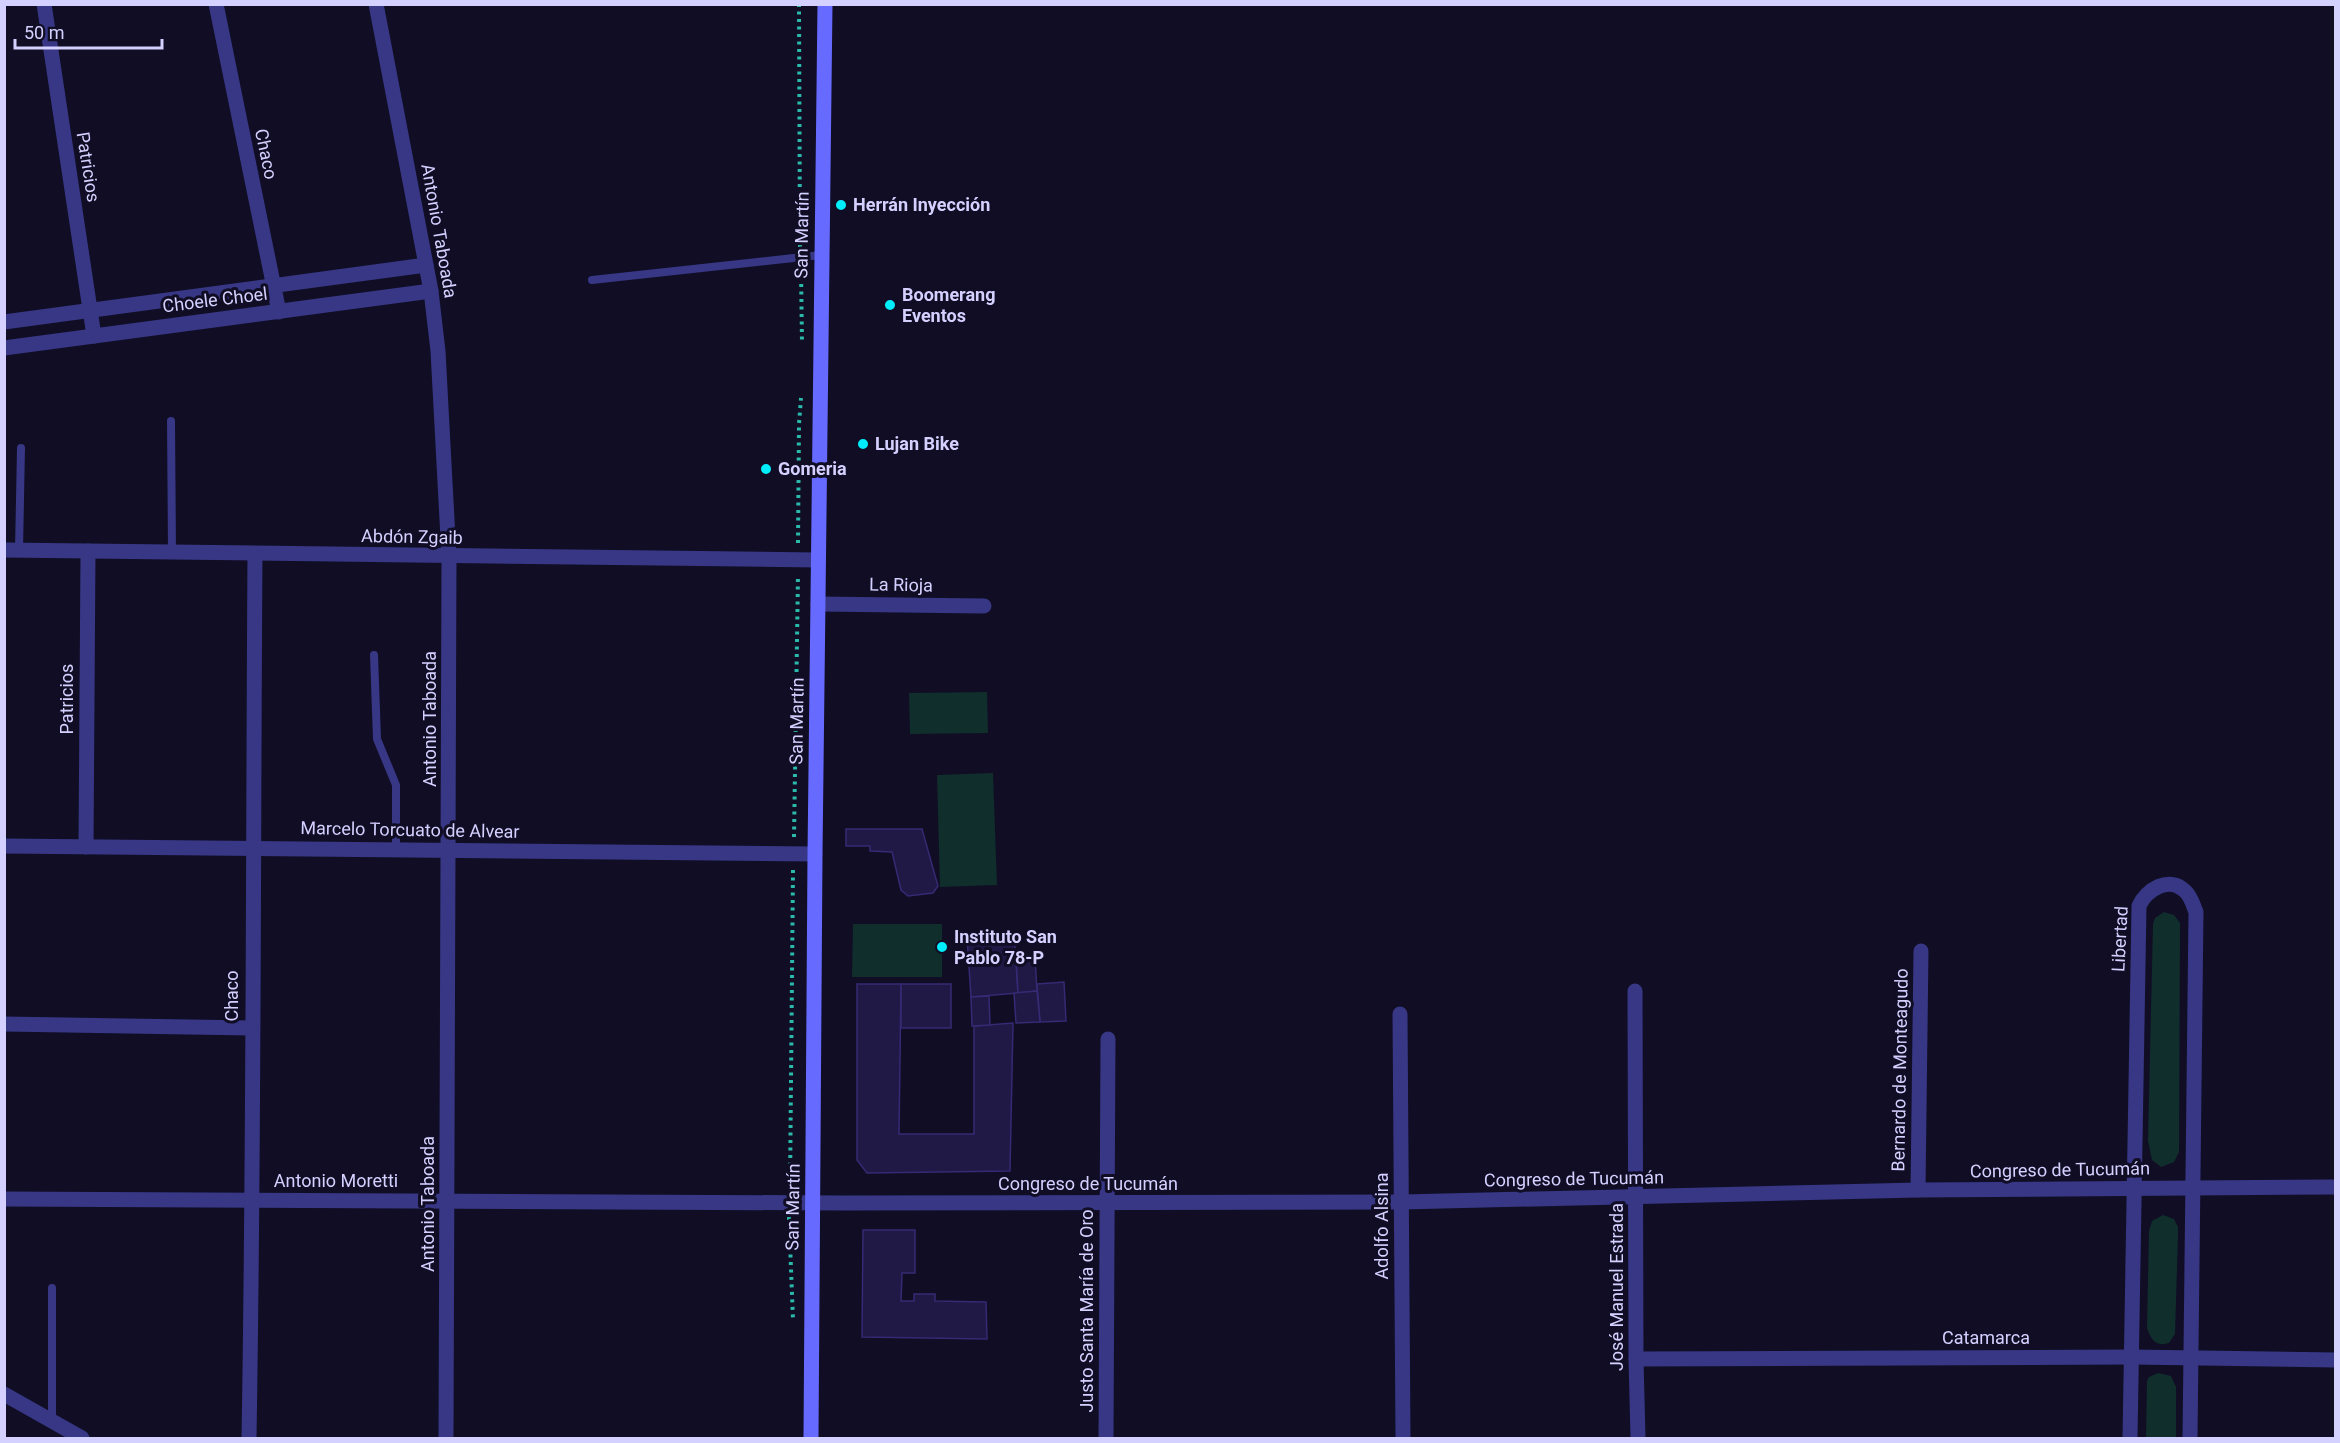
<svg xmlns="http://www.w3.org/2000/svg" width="2340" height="1443" font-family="Roboto,sans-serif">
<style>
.green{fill:#102e2c}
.building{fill:#201946;stroke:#352a73;stroke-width:1.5}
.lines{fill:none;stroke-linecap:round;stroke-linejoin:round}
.path{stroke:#2ab9aa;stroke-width:4;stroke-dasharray:3 4.5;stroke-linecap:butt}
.service{stroke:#373785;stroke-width:8}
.minor{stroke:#373785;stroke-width:15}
.secondary{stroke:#676aff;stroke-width:15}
.poi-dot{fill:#00eefb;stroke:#100d24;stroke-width:2}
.labels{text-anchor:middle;stroke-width:6;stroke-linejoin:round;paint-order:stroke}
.street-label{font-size:18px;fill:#d4d0ff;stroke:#100d24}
.poi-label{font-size:18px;font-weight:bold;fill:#d4d0ff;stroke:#100d24;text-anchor:start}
</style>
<rect width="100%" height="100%" fill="#100d24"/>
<!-- green -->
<g class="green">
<path d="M987 692 988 733 910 734 909 693Z"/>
<path d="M993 773 997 885 940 887 937 775Z"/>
<path d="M2164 912 2174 915 2180 923 2179 1152 2174 1162 2161 1167 2152 1160 2148 1141 2153 924 2155 918Z"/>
<path d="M853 924H942V977H852Z"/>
<path d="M2163 1215 2174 1219 2178 1227V1236L2175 1334 2169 1343C2156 1347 2151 1340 2147 1328L2149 1231 2152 1221Z"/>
<path d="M2158 1373 2171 1376 2176 1387V1438H2146L2147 1381 2149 1377Z"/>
</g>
<!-- building -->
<g class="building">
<path d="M846 829H922L938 886 933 893 908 896 901 890 892 852 870 851V846H846Z"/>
<path d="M1014 933 1018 993 971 997 967 937Z"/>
<path d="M1035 957 1037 991 1018 993 1016 958Z"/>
<path d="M1064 982 1066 1021 1040 1022 1037 984Z"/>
<path d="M857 984H901L899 1134H974V1026L1013 1023 1010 1171 867 1173 857 1160Z"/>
<rect x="901" y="984" width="50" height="44"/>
<path d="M1037 991 1040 1022 1016 1023 1014 993Z"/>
<path d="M989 996 990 1025 972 1026 971 997Z"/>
<path d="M863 1230H915V1273H902L901 1301H914V1294H935V1301L986 1302 987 1339 862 1337Z"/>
</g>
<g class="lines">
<!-- path -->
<g class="path">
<path d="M799 4 800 247"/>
<path d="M801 269 802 343"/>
<path d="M798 543 799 424 801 398"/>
<path d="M794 837 798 575"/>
<path d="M790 1188 793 869"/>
<path d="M789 1217 793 1320"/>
</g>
<!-- service -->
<g class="service">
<path d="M592 280 821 255"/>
<path d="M171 421 172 552"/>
<path d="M19 550 21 448"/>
<path d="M374 655 377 739 396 785V850"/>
<path d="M52 1422V1288"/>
</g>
<!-- minor -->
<g class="minor">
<path d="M44 4 94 336"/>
<path d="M216 4 279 312"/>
<path d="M376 4 431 291 438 351 449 557 446 1438"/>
<path d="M4 322 426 265"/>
<path d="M4 348 431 291"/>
<path d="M4 550 818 560"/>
<path d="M818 604 984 606"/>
<path d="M4 846 815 854"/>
<path d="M86 847 88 551"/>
<path d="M1635 991 1636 1359 1638 1438"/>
<path d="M1400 1014 1403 1438"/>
<path d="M4 1024 251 1028"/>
<path d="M1918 1190 1921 951"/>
<path d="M4 1199 842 1203 1402 1202 1918 1190 2336 1187"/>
<path d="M1636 1359 2131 1357 2336 1360"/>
<path d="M4 1394 82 1438"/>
<path d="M249 1438C254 1144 253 849 255 554"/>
<path d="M1106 1438 1108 1039"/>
<path d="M2130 1438 2139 906C2146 890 2169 875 2185 891 2191 896 2193 905 2196 912L2190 1438"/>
</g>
<!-- secondary -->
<path class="secondary" d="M811 1438 815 854 825 4"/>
</g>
<!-- markers -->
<g class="poi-dot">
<circle cx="841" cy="205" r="6"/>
<circle cx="890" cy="305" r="6"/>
<circle cx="863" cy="444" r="6"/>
<circle cx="766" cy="469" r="6"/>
<circle cx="942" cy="947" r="6"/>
</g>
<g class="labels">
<!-- street labels -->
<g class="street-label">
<text transform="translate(266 154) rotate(78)" y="6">Chaco</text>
<text transform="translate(88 167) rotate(81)" y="6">Patricios</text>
<text transform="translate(439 231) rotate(80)" y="6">Antonio Taboada</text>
<text transform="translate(802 235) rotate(-89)" y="6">San Martín</text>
<text transform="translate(215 300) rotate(-7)" y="6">Choele Choel</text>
<text transform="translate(412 537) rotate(1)" y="6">Abdón Zgaib</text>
<text transform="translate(901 585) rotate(1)" y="6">La Rioja</text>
<text transform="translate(67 699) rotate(-90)" y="6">Patricios</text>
<text transform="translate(430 719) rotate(-90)" y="6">Antonio Taboada</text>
<text transform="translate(797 721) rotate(-89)" y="6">San Martín</text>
<text transform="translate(410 830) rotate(1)" y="6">Marcelo Torcuato de Alvear</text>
<text transform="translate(2120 939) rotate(-87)" y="6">Libertad</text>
<text transform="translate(232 996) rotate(-90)" y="6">Chaco</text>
<text transform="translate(1900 1070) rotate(-89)" y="6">Bernardo de Monteagudo</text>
<text transform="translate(2060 1170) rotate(-1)" y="6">Congreso de Tucumán</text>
<text transform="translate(1574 1179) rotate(-1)" y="6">Congreso de Tucumán</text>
<text x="336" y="1187">Antonio Moretti</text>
<text x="1088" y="1190">Congreso de Tucumán</text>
<text transform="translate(428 1204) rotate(-90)" y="6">Antonio Taboada</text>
<text transform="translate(793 1207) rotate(-89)" y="6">San Martín</text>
<text transform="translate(1382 1226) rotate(-90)" y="6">Adolfo Alsina</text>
<text transform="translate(1617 1287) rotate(-90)" y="6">José Manuel Estrada</text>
<text transform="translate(1087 1311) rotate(-90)" y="6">Justo Santa María de Oro</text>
<text x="1986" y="1344">Catamarca</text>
</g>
<!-- poi labels -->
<g class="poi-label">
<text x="853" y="211">Herrán Inyección</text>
<text x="902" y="301">Boomerang<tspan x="902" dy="21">Eventos</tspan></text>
<text x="875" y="450">Lujan Bike</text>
<text x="778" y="475">Gomeria</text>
<text x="954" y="943">Instituto San<tspan x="954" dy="21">Pablo 78-P</tspan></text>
</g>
</g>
<!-- border -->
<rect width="2340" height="1443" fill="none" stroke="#d4d0ff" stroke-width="12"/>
<!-- scale -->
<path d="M15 39v9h147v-9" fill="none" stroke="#d4d0ff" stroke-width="3"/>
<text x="24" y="39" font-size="18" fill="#d4d0ff" stroke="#100d24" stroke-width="4.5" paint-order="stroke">50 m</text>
</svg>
